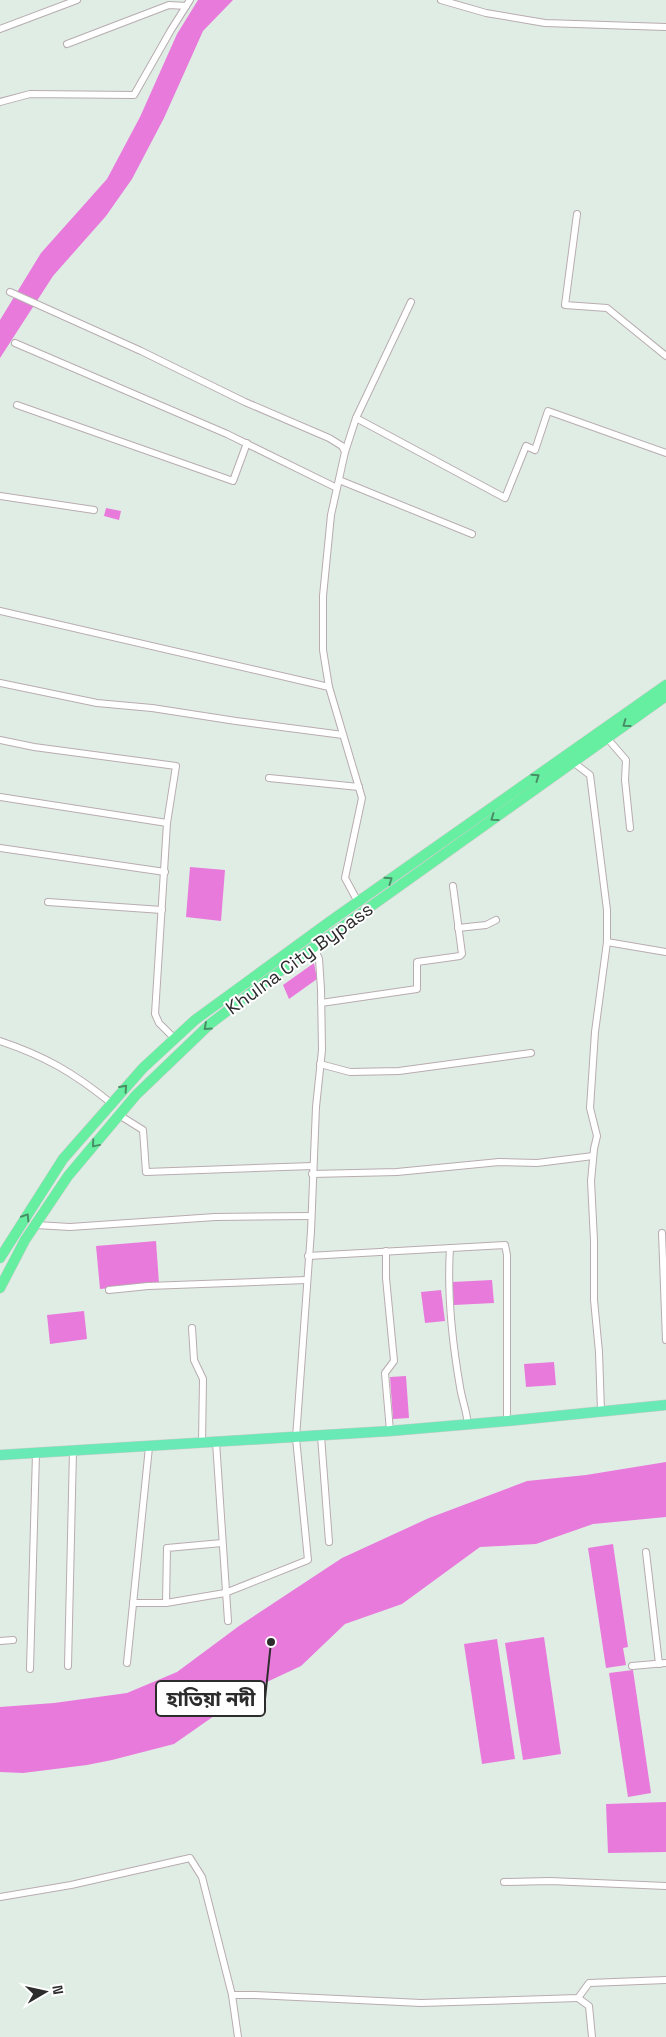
<svg xmlns="http://www.w3.org/2000/svg" width="666" height="2037" font-family="'Space Grotesk','Noto Sans Bengali',sans-serif">
<style>
.water{fill:#e87adc}
.lines{fill:none;stroke-linecap:round;stroke-linejoin:round}
.minor-casing{stroke:#b8acb0;stroke-width:8}
.primary-casing{stroke:#ccc;stroke-width:11}
.trunk-casing{stroke:#ccc;stroke-width:11}
.minor{stroke:#fff;stroke-width:6}
.primary{stroke:#69e9b6;stroke-width:10}
.trunk{stroke:#66efa0;stroke-width:10}
.oneway{stroke:#498e66}
.labels{text-anchor:middle;stroke-width:4;stroke-linejoin:round;paint-order:stroke}
.street-label{font-size:19px;fill:#2c2c2c;stroke:#fff}
.leader{fill:none;stroke:#2c2c2c;stroke-width:2}
.callout-dot{fill:#2c2c2c;stroke:#fff;stroke-width:2}
.callout{fill:#fff;stroke:#2c2c2c;stroke-width:2}
.callout-label{font-size:20px;text-anchor:middle;font-weight:bold;fill:#2c2c2c}
</style>
<rect width="100%" height="100%" fill="#e0ede5"/>
<!-- water -->
<g class="water">
<path d="M198 0H233L203 31 164 118 132 179 106 216 53 276 0 358V320L41 253 107 179 140 117 177 34Z"/>
<path d="M106 508 121 511 119 520 104 516Z"/>
<path d="M190 867 225 870 221 921 186 917Z"/>
<path d="M314 963 317 979 289 999 283 985Z"/>
<path d="M156 1241 159 1283 100 1289 96 1246Z"/>
<path d="M492 1280 494 1303 454 1305 452 1282Z"/>
<path d="M441 1290 445 1321 425 1323 421 1292Z"/>
<path d="M84 1311 87 1339 50 1344 47 1315Z"/>
<path d="M554 1362 556 1385 526 1387 524 1364Z"/>
<path d="M406 1376 409 1418 393 1419 390 1377Z"/>
<path d="M666 1462V1517L593 1524 536 1544 480 1547 402 1604 345 1624 301 1666 254 1688 174 1744 112 1760 87 1765 23 1773 0 1772V1707L54 1703 127 1693 177 1672 239 1626 342 1558 429 1518 527 1481 586 1475Z"/>
<path d="M613 1544 628 1647 623 1648 626 1665 606 1668 588 1548Z"/>
<path d="M544 1637 561 1754 523 1760 505 1643Z"/>
<path d="M497 1639 515 1759 482 1764 464 1644Z"/>
<path d="M633 1670 651 1793 628 1797 609 1673Z"/>
<path d="M666 1802V1852L608 1853 606 1804Z"/>
</g>
<g class="lines">
<!-- minor casing -->
<g class="minor-casing">
<g id="minor">
<path d="M441 0 486 13 545 23 666 27"/>
<path d="M0 29 77 0"/>
<path d="M67 44 169 5 186 6"/>
<path d="M0 102 30 94 134 95 171 30 190 0"/>
<path d="M577 214 565 305 607 308 666 356"/>
<path d="M10 292 141 351 245 402 329 438 342 446 345 452 331 515 323 596V650L329 687 362 798 345 878 358 902"/>
<path d="M15 343 227 434 337 488"/>
<path d="M17 405 233 481 247 443"/>
<path d="M356 418 411 302"/>
<path d="M345 452 356 418 505 498 526 446 535 450 548 411 666 453"/>
<path d="M339 480 472 534"/>
<path d="M0 496 94 510"/>
<path d="M0 611 329 687"/>
<path d="M0 683 97 703 152 708 236 721 343 735"/>
<path d="M607 738 626 760 625 780 630 828"/>
<path d="M0 740 34 747 176 766 167 823"/>
<path d="M573 762 590 775 607 910V942L666 952"/>
<path d="M269 778 359 787"/>
<path d="M0 797 167 823 155 1014 159 1023 174 1038"/>
<path d="M0 848 165 872"/>
<path d="M48 902 162 910"/>
<path d="M458 928 486 925 496 920"/>
<path d="M321 1003 417 989V962L460 956 462 954 453 886"/>
<path d="M0 1041C45 1056 74 1073 111 1103"/>
<path d="M320 1064 350 1072 399 1071 531 1053"/>
<path d="M119 1115 143 1130 146 1172 313 1166"/>
<path d="M312 1174 397 1172 499 1162 537 1163 593 1156"/>
<path d="M36 1225 70 1227 215 1217 311 1216"/>
<path d="M662 1233 666 1340"/>
<path d="M450 1248C447 1294 452 1341 460 1387 462 1400 467 1412 468 1425"/>
<path d="M386 1251V1278L394 1361 385 1373 390 1431"/>
<path d="M308 1256 505 1245 507 1255V1421"/>
<path d="M109 1290 148 1286 306 1280"/>
<path d="M192 1328 194 1360 203 1379 202 1443"/>
<path d="M601 1411 599 1352 594 1300V1241L591 1181 594 1149 597 1136 590 1108 595 1032 607 942"/>
<path d="M321 1436 329 1542"/>
<path d="M216 1442 228 1621"/>
<path d="M646 1552 659 1664"/>
<path d="M133 1603H166L225 1593 308 1560 296 1438 311 1231 316 1107 322 1050 321 989 319 959 314 947"/>
<path d="M166 1603 167 1548 222 1543"/>
<path d="M0 1641 13 1640"/>
<path d="M127 1663 149 1447"/>
<path d="M68 1666 73 1451"/>
<path d="M632 1666 666 1663"/>
<path d="M30 1669 36 1453"/>
<path d="M504 1882 550 1881 666 1886"/>
<path d="M0 1897 71 1885 190 1858 202 1877 232 1995 238 2037"/>
<path d="M232 1995H255L421 2003 578 1998 589 1983 666 1980"/>
<path d="M578 1998 589 2006 592 2037"/>
</g>
</g>
<!-- primary casing -->
<g class="primary-casing">
<path id="primary" d="M0 1455 390 1431 507 1421 666 1405"/>
</g>
<!-- trunk casing -->
<g class="trunk-casing">
<g id="trunk">
<path d="M0 1258 63 1159 143 1068 195 1020 332 920 666 685"/>
<path d="M0 1288 25 1240 68 1176 136 1095 210 1024 269 979 666 696"/>
</g>
</g>
<!-- minor -->
<use href="#minor" class="minor"/>
<!-- primary -->
<use href="#primary" class="primary"/>
<!-- trunk -->
<use href="#trunk" class="trunk"/>
</g>
<!-- one-way arrows -->
<defs><path id="oneway-chevron" d="M-2-3.5L2.5 0L-2 3.5" fill="none" stroke-width="1.6" stroke-linecap="round" stroke-linejoin="round" transform="scale(1.25)"/></defs>
<g class="oneway">
<use href="#oneway-chevron" transform="translate(626 724) rotate(144)"/>
<use href="#oneway-chevron" transform="translate(536 777) rotate(-35)"/>
<use href="#oneway-chevron" transform="translate(494 818) rotate(144)"/>
<use href="#oneway-chevron" transform="translate(389 880) rotate(-35)"/>
<use href="#oneway-chevron" transform="translate(207 1027) rotate(138)"/>
<use href="#oneway-chevron" transform="translate(124 1088) rotate(-48)"/>
<use href="#oneway-chevron" transform="translate(95 1144) rotate(130)"/>
<use href="#oneway-chevron" transform="translate(26 1217) rotate(-58)"/>
</g>
<g class="labels">
<!-- street labels -->
<g class="street-label">
<text transform="translate(299 958) rotate(-36)" y="7">Khulna City Bypass</text>
</g>
</g>
<!-- callouts -->
<path class="leader" d="M271 1642L265 1699"/>
<circle class="callout-dot" cx="271" cy="1642" r="5"/>
<rect class="callout" x="156" y="1681" width="109" height="35" rx="5"/>
<g class="callout-label">
<text x="211" y="1706">হাতিয়া নদী</text>
</g>
<!-- north arrow -->
<g transform="translate(45 1992) rotate(81)" stroke="#ffffff" stroke-width="4" paint-order="stroke">
<path d="M0-4L9 19L0 12L-9 19Z" fill="#2c2c2c"/>
<text y="-8" font-size="14" font-weight="bold" text-anchor="middle" fill="#2c2c2c">N</text>
</g>
</svg>
